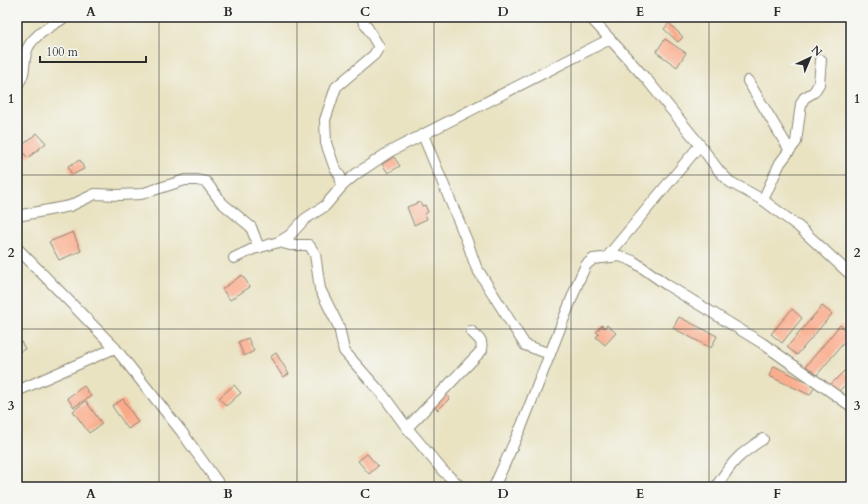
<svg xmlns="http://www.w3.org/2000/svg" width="868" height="504" font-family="Cardo,serif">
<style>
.building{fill:#faa988}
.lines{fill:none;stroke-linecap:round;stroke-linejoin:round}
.minor-casing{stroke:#8a8776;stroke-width:12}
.minor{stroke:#fff;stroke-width:10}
.grid{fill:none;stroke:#2b2b2b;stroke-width:1;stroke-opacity:0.55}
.neatline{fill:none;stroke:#2b2b2b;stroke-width:1.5}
.grid-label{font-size:13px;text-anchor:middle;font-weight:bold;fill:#2b2b2b}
</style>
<rect width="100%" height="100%" fill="#f6f6f2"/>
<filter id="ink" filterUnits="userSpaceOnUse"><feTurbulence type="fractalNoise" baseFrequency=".025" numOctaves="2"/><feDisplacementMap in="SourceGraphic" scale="8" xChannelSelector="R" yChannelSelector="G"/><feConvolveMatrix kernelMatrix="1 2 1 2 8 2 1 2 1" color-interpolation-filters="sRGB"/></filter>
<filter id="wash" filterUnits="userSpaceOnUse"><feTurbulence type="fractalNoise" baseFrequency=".012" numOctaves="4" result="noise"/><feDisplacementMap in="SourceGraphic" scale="16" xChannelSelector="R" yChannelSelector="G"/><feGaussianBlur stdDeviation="0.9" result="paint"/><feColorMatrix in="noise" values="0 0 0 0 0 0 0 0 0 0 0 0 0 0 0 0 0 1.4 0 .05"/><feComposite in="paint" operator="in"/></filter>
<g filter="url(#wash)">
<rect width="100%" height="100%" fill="#e9e3c2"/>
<g id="blocks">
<!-- building -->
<g class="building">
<path d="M669 23 683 37 678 42 664 29Z"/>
<path d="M665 39 686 53 677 67 656 52Z"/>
<path d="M37 133 46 143 28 158 19 148Z"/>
<path d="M394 157 400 166 388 173 382 164Z"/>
<path d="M80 160 84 169 72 175 68 166Z"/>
<path d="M420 202 422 206 425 205 428 212 425 214 427 219 414 225 407 207Z"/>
<path d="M73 232 81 251 59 260 49 242Z"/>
<path d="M242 275 250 287 230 300 222 289Z"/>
<path d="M822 306 832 314 797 355 787 347Z"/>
<path d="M792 309 802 318 782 343 771 334Z"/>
<path d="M679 317 717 336 711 348 673 328Z"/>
<path d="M602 325 604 328 607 325 616 333 605 345 596 337 599 334 596 332Z"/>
<path d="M840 325 851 334 817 375 806 366Z"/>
<path d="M17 334 25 349 17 353Z"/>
<path d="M248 338 254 351 244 356 238 342Z"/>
<path d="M276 353 289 374 283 377 270 357Z"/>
<path d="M774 366 815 386 810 395 769 376Z"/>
<path d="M844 371 851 379 837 393 829 386Z"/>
<path d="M234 385 241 393 226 406 219 398Z"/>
<path d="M84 386 91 396 74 407 67 398Z"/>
<path d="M444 393 450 398 438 410 433 405Z"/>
<path d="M123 399 138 422 128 429 112 406Z"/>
<path d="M86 401 102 424 89 433 73 411Z"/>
<path d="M367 454 378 466 369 474 358 461Z"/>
</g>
</g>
</g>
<g filter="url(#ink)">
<use href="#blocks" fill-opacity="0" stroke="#8a8776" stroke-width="1"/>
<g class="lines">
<!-- minor casing -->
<g class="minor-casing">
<g id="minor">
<path d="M590 17 648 81 700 145 719 171 730 182 763 200 799 227 851 275"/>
<path d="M748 81 789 149"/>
<path d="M17 85C26 75 23 65 26 53 30 36 52 26 65 17"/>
<path d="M423 135 467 241 476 267 525 345 550 354"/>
<path d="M342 186 356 174 389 152 610 39"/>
<path d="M763 200 780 163 796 142 801 104 804 98 814 92 819 84 821 60"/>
<path d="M17 216 70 206 95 194 118 195 141 194 185 180H197L206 182 222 203 251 227 259 248"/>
<path d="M279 242 290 245H309L315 254 320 289 339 327 344 351 383 395 407 428 443 471 461 487"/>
<path d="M17 248 115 348 181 431 221 487"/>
<path d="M607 257 700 145"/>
<path d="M234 258 253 249 279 242 290 235 305 219 325 206 342 186 340 176 334 166 326 143 325 120 336 87 374 55 379 47 361 17"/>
<path d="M17 391 115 348"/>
<path d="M407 428 482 350 481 341 471 331"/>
<path d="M494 487 522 425 579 280 586 265 593 259 620 256 633 261 667 285 762 343 851 406"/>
<path d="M716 487C732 462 738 455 763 439"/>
</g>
</g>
<!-- minor -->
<use href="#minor" class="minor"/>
</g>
</g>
<!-- grid -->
<path class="grid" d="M159 17V487M297 17V487M434 17V487M571 17V487M709 17V487M17 175H851M17 329H851"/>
<!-- margin -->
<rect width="868" height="504" fill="none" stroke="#f6f6f2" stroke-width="44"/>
<!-- north arrow -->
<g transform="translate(810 58) rotate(44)" stroke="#f6f6f2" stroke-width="3" paint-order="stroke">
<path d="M0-3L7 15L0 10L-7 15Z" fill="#2b2b2b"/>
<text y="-6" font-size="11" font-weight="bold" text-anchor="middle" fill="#2b2b2b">N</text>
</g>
<!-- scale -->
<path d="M40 56v6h106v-6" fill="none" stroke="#2b2b2b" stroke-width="2"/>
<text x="46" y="56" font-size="12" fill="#2b2b2b" stroke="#f6f6f2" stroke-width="3" paint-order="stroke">100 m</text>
<rect x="22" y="22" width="824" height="460" class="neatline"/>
<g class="grid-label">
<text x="91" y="16">A</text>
<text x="228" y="16">B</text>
<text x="365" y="16">C</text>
<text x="503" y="16">D</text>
<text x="640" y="16">E</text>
<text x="777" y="16">F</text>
<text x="11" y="103">1</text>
<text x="857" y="103">1</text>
<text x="11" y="257">2</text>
<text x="857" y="257">2</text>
<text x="11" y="410">3</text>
<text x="857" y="410">3</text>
<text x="91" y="498">A</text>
<text x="228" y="498">B</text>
<text x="365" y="498">C</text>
<text x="503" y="498">D</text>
<text x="640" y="498">E</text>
<text x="777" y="498">F</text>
</g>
</svg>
